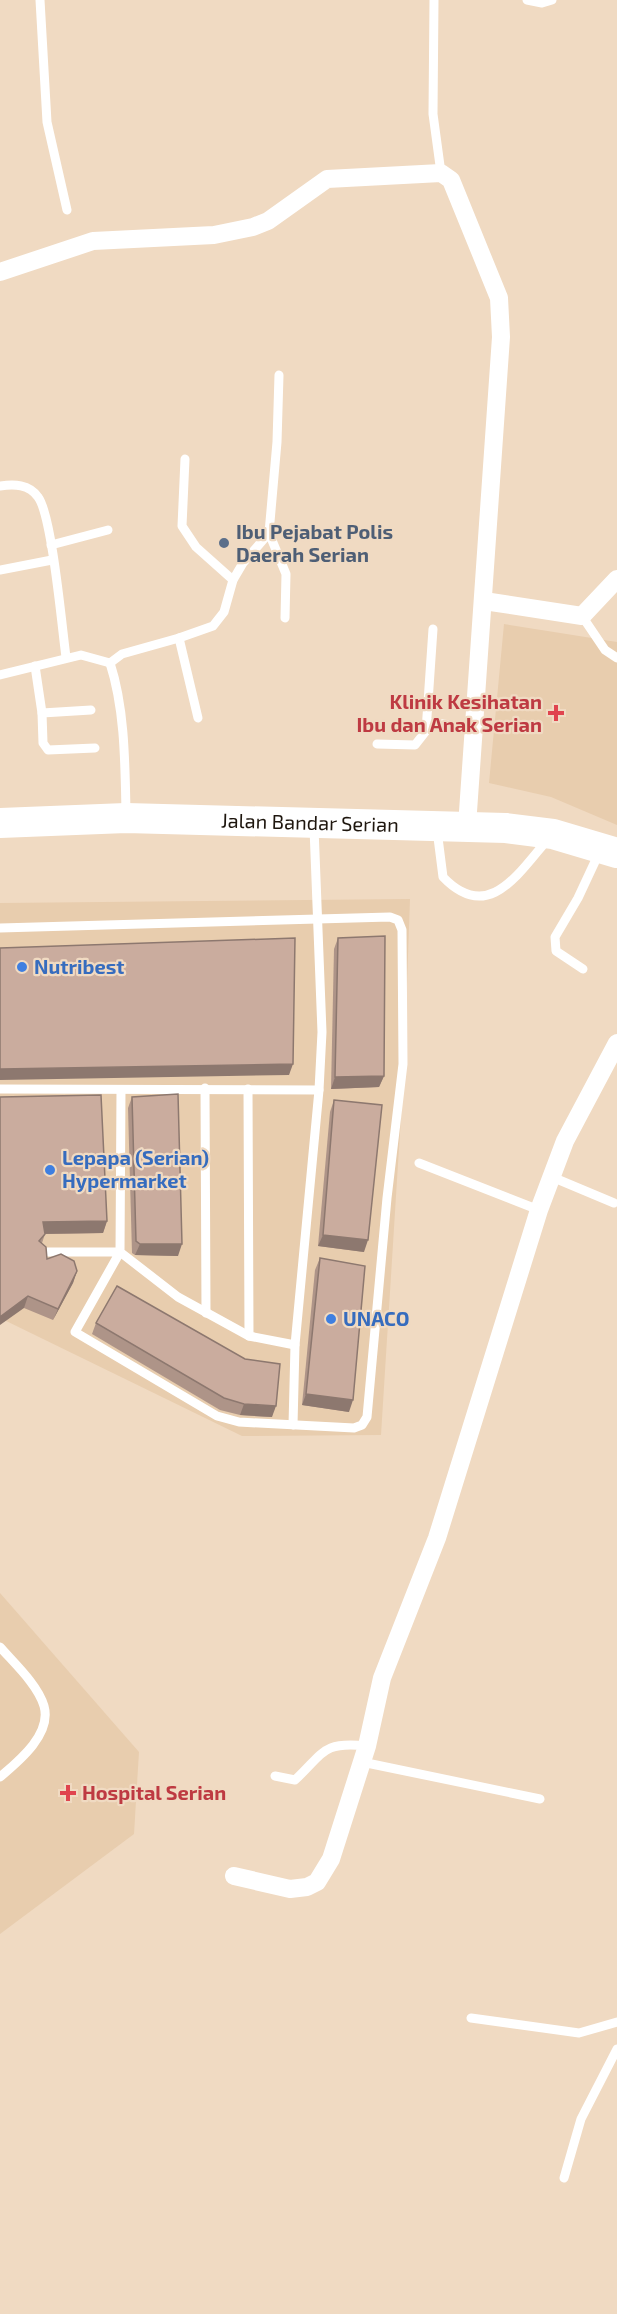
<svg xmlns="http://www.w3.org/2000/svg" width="617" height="2314" font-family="'Exo 2',sans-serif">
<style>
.built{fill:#e8cdae}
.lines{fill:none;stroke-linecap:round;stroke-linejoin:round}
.service{stroke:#fff;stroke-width:9}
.minor{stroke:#fff;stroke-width:18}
.primary{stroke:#fff;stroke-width:30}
.wall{fill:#ae9488}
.shaded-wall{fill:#8d786f}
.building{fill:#caac9e;stroke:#8d786f;stroke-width:1.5}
.service-dot{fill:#5c6f8a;stroke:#f0dac2;stroke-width:2}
.health-dot{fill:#e0444e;stroke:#f0dac2;stroke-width:2}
.shop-dot{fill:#3f7fe0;stroke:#f0dac2;stroke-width:2}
.labels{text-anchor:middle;stroke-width:4.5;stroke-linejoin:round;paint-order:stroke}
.service-label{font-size:20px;font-weight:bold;fill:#4e5e75;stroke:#f0dac2;text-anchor:start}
.health-label{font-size:20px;font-weight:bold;fill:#be3a42;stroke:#f0dac2;text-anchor:end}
.street-label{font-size:20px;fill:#1e160e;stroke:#f0dac2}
.shop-label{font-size:20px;font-weight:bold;fill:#366cbe;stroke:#f0dac2;text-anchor:start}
</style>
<rect width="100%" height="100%" fill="#f0dac2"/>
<!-- built -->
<g class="built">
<path d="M504 624 617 642V825L551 797 489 783Z"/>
<path d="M410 899 404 1069 381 1435 242 1436 0 1318V903Z"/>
<path d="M0 1593 139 1752 134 1834 0 1934Z"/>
</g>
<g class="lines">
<!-- service -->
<g class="service">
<path d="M40 0 47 122 67 210"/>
<path d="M434 0 433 114 441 173"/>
<path d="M527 0 542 3 552 0"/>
<path d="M185 459 182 526 196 547 233 580"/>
<path d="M0 486C14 484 29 484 38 497 52 515 62 628 66 657"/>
<path d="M269 533 286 574 285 618"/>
<path d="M51 545 108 530"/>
<path d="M0 570 52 560"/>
<path d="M582 616 605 650 617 658"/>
<path d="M179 638 198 718"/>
<path d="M35 666 42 713 91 710"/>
<path d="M0 675 81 655 110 663"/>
<path d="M42 713 43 743 48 750 95 748"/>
<path d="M427 722 474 728"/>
<path d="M377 744 415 745 426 731 433 629"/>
<path d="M126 813C125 764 125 709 110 663L122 654 179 638 213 626 224 612 233 580 243 563 269 533 277 442 279 375"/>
<path d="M437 830 443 877C488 924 518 874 548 839"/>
<path d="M0 928 390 917 398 920 402 930 403 1064 387 1198 367 1417 362 1425 354 1428 239 1422 217 1416 75 1332 120 1252H42"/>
<path d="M583 969 556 951 555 937 578 898 599 853"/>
<path d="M205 1088 206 1313"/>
<path d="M0 1089 319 1090"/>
<path d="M248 1089 249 1336"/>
<path d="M121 1090 120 1252 178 1297 249 1336 295 1345 319 1090 322 1032 314 828"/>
<path d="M419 1163 539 1210"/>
<path d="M552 1177 614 1203"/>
<path d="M293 1425 295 1345"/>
<path d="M0 1647C14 1663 38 1685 44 1706 52 1734 19 1761 0 1777"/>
<path d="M362 1762 540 1799"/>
<path d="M275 1776 295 1780C324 1753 322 1741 367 1746"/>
<path d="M471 2018 579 2033 617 2022"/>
<path d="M564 2178 581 2119 617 2049"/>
</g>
<!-- minor -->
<g class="minor">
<path d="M0 272 93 241 214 235 253 227 268 221 327 179 441 173 451 180 499 298 501 337 467 826"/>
<path d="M484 601 582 616 617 579"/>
<path d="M234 1876 290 1889 307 1887 317 1882 331 1859 367 1746 382 1678 437 1538 539 1210 565 1141 617 1043"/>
</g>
<!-- primary -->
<path class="primary" id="s1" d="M0 823 126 818 506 828 553 834 617 853"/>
</g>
<!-- wall -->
<g class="wall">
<path d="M338 938 384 1076 379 1087 331 1089 334 949Z"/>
<path d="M0 1097 107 1221 103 1233 45 1234 42 1243 47 1259 77 1271 73 1283 53 1320 24 1308Z"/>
<path d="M132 1097 178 1256 135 1255 132 1253 128 1108Z"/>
<path d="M334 1100 364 1252 318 1246 330 1112Z"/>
<path d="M320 1258 349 1412 302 1405 315 1270Z"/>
<path d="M96 1323 272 1417 240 1415 220 1410 92 1334Z"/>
</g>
<!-- shaded-wall -->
<g class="shaded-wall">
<path d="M293 1064 289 1075 0 1080V1069Z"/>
<path d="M384 1076 379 1087 331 1089 335 1077Z"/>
<path d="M107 1221 103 1233 39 1234 43 1222Z"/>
<path d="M323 1235 368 1240 364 1252 318 1246Z"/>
<path d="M140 1244H182L178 1256 135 1255Z"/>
<path d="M77 1271 73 1283 53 1320 58 1309Z"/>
<path d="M28 1296 24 1308 0 1325V1317Z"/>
<path d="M306 1394 353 1400 349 1412 302 1405Z"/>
<path d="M244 1404 276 1406 272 1417 240 1415Z"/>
</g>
<!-- building -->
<g class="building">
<path d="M385 936 384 1076 335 1077 338 938Z"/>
<path d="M295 938 293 1064 0 1069V948Z"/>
<path d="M178 1094 182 1244H140L136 1241 132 1097Z"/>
<path d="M101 1095 107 1221 43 1222 45 1234 39 1241 46 1247 47 1259 61 1254 74 1261 77 1271 58 1309 28 1296 0 1317V1097Z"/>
<path d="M334 1100 382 1105 368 1240 323 1235Z"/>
<path d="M320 1258 365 1266 353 1400 306 1394Z"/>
<path d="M117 1286 245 1359 280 1364 276 1406 244 1404 224 1398 96 1323Z"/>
</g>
<!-- markers -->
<circle class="service-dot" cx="224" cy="543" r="6"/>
<g class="health-dot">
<path d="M553 704h6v6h6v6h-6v6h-6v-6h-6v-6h6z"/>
<path d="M65 1784h6v6h6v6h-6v6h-6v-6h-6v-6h6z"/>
</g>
<g class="shop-dot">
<circle cx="22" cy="967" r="6"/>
<circle cx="50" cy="1170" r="6"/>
<circle cx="331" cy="1319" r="6"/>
</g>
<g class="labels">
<!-- service labels -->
<g class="service-label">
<text x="236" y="539">Ibu Pejabat Polis<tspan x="236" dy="23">Daerah Serian</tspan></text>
</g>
<!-- health labels -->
<g class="health-label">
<text x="542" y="709">Klinik Kesihatan<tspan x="542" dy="23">Ibu dan Anak Serian</tspan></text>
<text x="82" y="1800" text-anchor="start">Hospital Serian</text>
</g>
<!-- street labels -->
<g class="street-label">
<text dy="7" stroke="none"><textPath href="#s1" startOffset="310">Jalan Bandar Serian</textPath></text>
</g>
<!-- shop labels -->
<g class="shop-label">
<text x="34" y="974">Nutribest</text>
<text x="62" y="1165">Lepapa (Serian)<tspan x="62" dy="23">Hypermarket</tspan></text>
<text x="343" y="1326">UNACO</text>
</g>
</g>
</svg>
